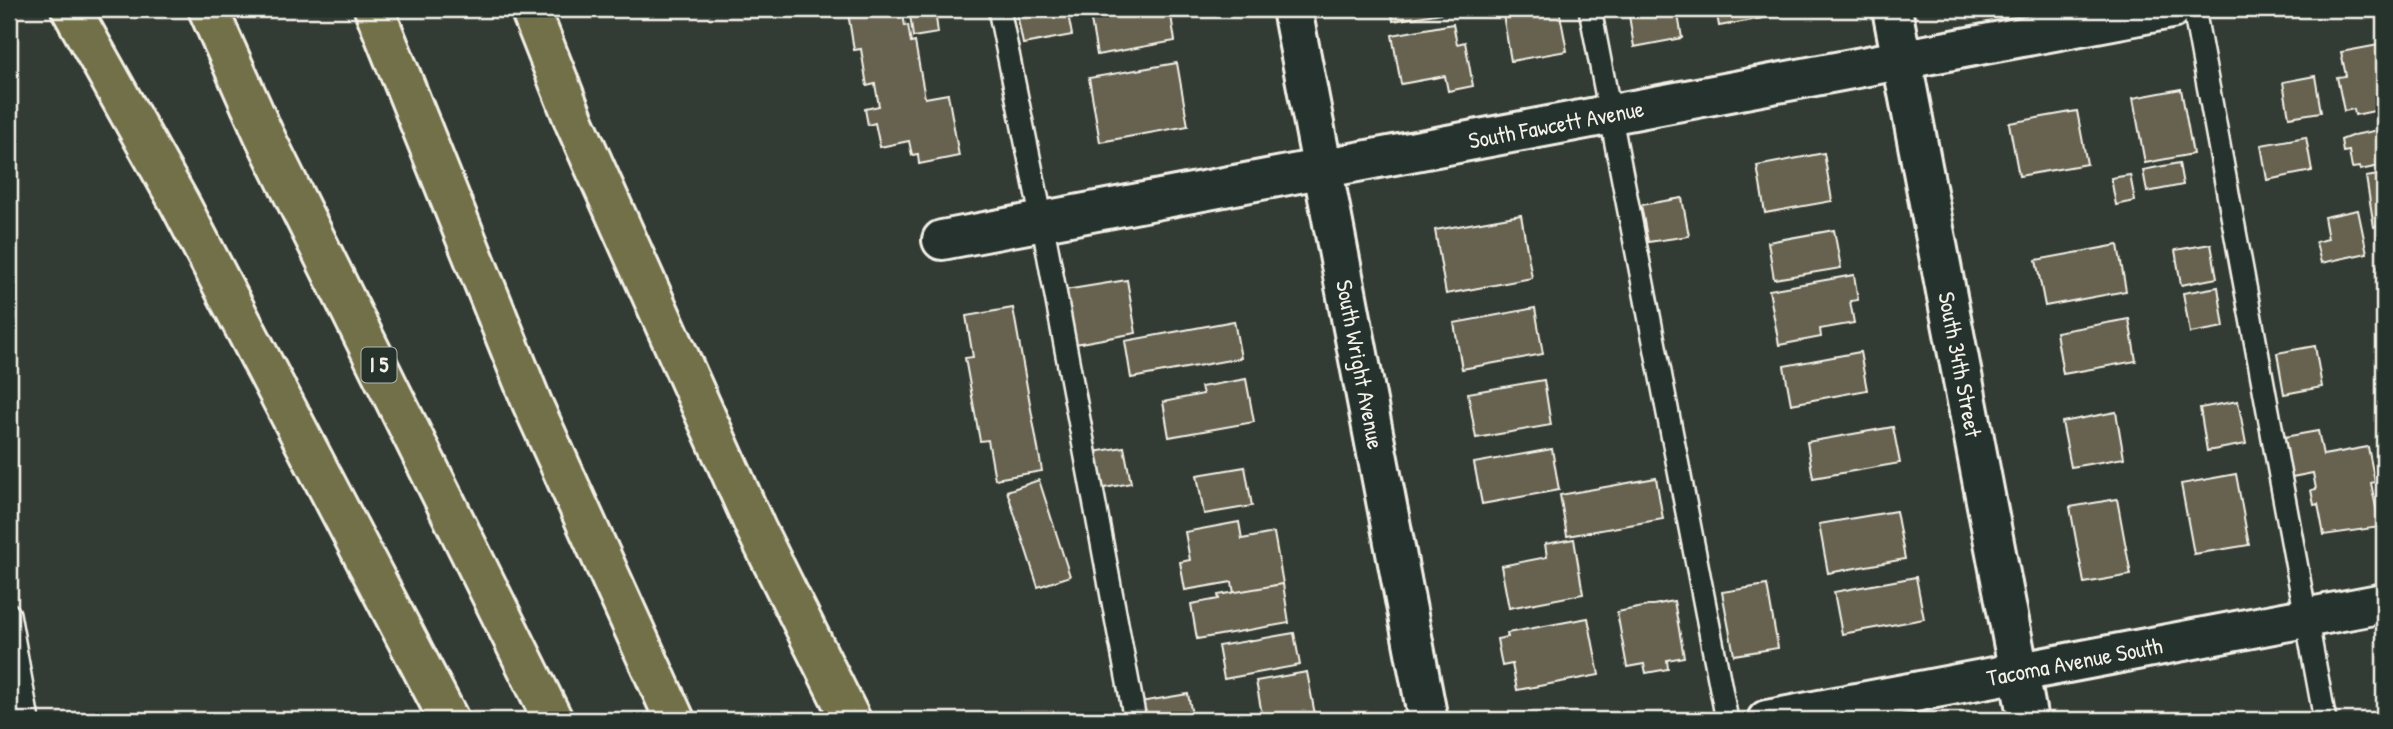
<svg xmlns="http://www.w3.org/2000/svg" width="2393" height="729" font-family="'Patrick Hand',sans-serif">
<style>
.building{fill:#66624f;stroke:#f4f1e8;stroke-width:2}
.lines{fill:none;stroke-linecap:round;stroke-linejoin:round}
.service-casing{stroke:#f4f1e8;stroke-width:26}
.minor-casing{stroke:#f4f1e8;stroke-width:44}
.tertiary-casing{stroke:#f4f1e8;stroke-width:44}
.motorway-casing{stroke:#f4f1e8;stroke-width:44}
.service{stroke:#26332d;stroke-width:21}
.minor{stroke:#26332d;stroke-width:38}
.tertiary{stroke:#26332d;stroke-width:38}
.motorway{stroke:#716f4a;stroke-width:38}
.labels{text-anchor:middle;stroke-width:6;stroke-linejoin:round;paint-order:stroke}
.shield{fill:#26332d;stroke:#b6b8b0;stroke-width:2}
.shield-label{font-size:21px;font-weight:bold;fill:#f4f1e8}
.street-label{font-size:23px;fill:#f4f1e8;stroke:#26332d}
</style>
<rect width="100%" height="100%" fill="#333c34"/>
<filter id="ink" filterUnits="userSpaceOnUse"><feTurbulence type="fractalNoise" baseFrequency=".0143" numOctaves="2"/><feDisplacementMap in="SourceGraphic" scale="14" xChannelSelector="R" yChannelSelector="G"/><feConvolveMatrix kernelMatrix="1 2 1 2 8 2 1 2 1" color-interpolation-filters="sRGB"/></filter>
<g filter="url(#ink)">
<!-- building -->
<g class="building">
<path d="M839 9H902L905 26 908 25 911 43 915 42 925 98 948 94 959 156 919 164 918 154 912 155 909 141 880 147 875 123 868 125 865 109 879 106 875 84 867 86 861 49 854 50 848 13 840 15Z"/>
<path d="M1016 9H1067L1072 35 1023 44Z"/>
<path d="M1089 9H1170L1175 41 1097 55Z"/>
<path d="M1391 9H1441L1442 13 1393 21Z"/>
<path d="M1537 9H1559L1567 51 1511 61 1503 15Z"/>
<path d="M1628 9H1677L1682 38 1634 47Z"/>
<path d="M1716 9H1806L1807 10 1719 26Z"/>
<path d="M935 10 938 33 913 37 910 14Z"/>
<path d="M1453 24 1457 44 1465 42 1473 86 1448 91 1445 76 1401 84 1392 35Z"/>
<path d="M2384 44V109L2355 115 2354 109 2344 111 2337 77 2346 76 2341 52Z"/>
<path d="M1177 63 1188 126 1100 142 1089 78Z"/>
<path d="M2315 76 2321 112 2289 117 2283 82Z"/>
<path d="M2181 89 2193 154 2145 163 2133 98Z"/>
<path d="M2077 111 2087 164 2019 176 2009 123Z"/>
<path d="M2384 129V165L2360 170 2359 167 2352 168 2349 151 2343 152 2341 140 2354 135Z"/>
<path d="M2306 137 2312 171 2267 180 2261 145Z"/>
<path d="M1824 153 1832 201 1765 213 1757 166Z"/>
<path d="M2179 163 2183 185 2147 192 2143 170Z"/>
<path d="M2384 174V235H2380L2378 226 2374 227 2366 177Z"/>
<path d="M2130 175 2135 201 2116 205 2111 178Z"/>
<path d="M1682 198 1689 236 1648 242 1641 205Z"/>
<path d="M2358 210 2367 253 2321 263 2316 242 2328 239 2324 217Z"/>
<path d="M1521 215 1532 278 1446 294 1435 230Z"/>
<path d="M1834 230 1841 268 1774 279 1768 242Z"/>
<path d="M2211 244 2217 278 2181 285 2175 250Z"/>
<path d="M2118 245 2126 291 2045 306 2036 260Z"/>
<path d="M2384 265V302L2377 266Z"/>
<path d="M1854 275 1858 300 1850 301 1854 323 1820 329 1821 337 1779 345 1769 290Z"/>
<path d="M1127 280 1136 333 1075 344 1065 290Z"/>
<path d="M2218 287 2224 327 2190 333 2183 293Z"/>
<path d="M1013 308 1042 471 995 479 988 440 980 441 965 358 973 357 966 316Z"/>
<path d="M1535 308 1543 354 1462 369 1454 323Z"/>
<path d="M2129 319 2136 361 2063 374 2056 332Z"/>
<path d="M1234 321 1241 358 1131 378 1125 341Z"/>
<path d="M2315 346 2322 387 2284 394 2277 353Z"/>
<path d="M1860 352 1867 390 1791 404 1784 366Z"/>
<path d="M1246 379 1254 422 1169 437 1163 402 1203 394 1201 387Z"/>
<path d="M1544 380 1551 425 1476 438 1468 393Z"/>
<path d="M2238 401 2246 444 2207 451 2200 408Z"/>
<path d="M2116 412 2124 458 2071 467 2062 422Z"/>
<path d="M1893 427 1900 463 1813 478 1807 442Z"/>
<path d="M2318 431 2323 455 2368 447 2375 482 2371 483 2380 527 2324 535 2318 504 2314 505 2311 490 2316 489 2313 473 2292 477 2284 437Z"/>
<path d="M1124 447 1131 483 1099 489 1093 452Z"/>
<path d="M1552 449 1559 490 1482 504 1474 463Z"/>
<path d="M1245 467 1252 506 1204 514 1197 475Z"/>
<path d="M2236 474 2249 545 2194 554 2181 484Z"/>
<path d="M1656 478 1663 519 1567 536 1560 495Z"/>
<path d="M1039 480 1070 576 1038 587 1007 491Z"/>
<path d="M2117 499 2131 575 2084 583 2070 507Z"/>
<path d="M1896 511 1905 559 1828 573 1819 524Z"/>
<path d="M1239 522 1242 539 1274 533 1283 584 1234 593 1232 582 1185 590 1180 562 1190 560 1185 532Z"/>
<path d="M1574 539 1583 594 1509 608 1501 566 1547 557 1545 544Z"/>
<path d="M1916 577 1924 619 1842 634 1834 592Z"/>
<path d="M1283 584 1289 623 1197 639 1191 604 1219 599 1218 595Z"/>
<path d="M1767 585 1778 648 1734 655 1722 592Z"/>
<path d="M1674 601 1684 657 1667 660 1668 669 1646 673 1644 664 1627 667 1617 612Z"/>
<path d="M1588 618 1599 675 1517 690 1512 664 1502 666 1497 639 1508 637 1507 633Z"/>
<path d="M1294 633 1300 665 1224 679 1218 646Z"/>
<path d="M1307 672 1316 720H1263L1256 681Z"/>
<path d="M1188 694 1193 720H1144L1140 702Z"/>
<path d="M2243 713 2244 720H2203Z"/>
</g>
<g class="lines">
<!-- service casing -->
<g class="service-casing">
<g id="service">
<path d="M999 9 1042 221 1135 720"/>
<path d="M1590 9 1727 720"/>
<path d="M2194 9 2325 720"/>
<path d="M9 614 28 720"/>
</g>
</g>
<!-- minor casing -->
<g class="minor-casing">
<g id="minor">
<path id="s1" d="M1292 9 1428 720"/>
<path id="s2" d="M942 240 2171 9"/>
<path id="s3" d="M1767 720 2384 603"/>
</g>
</g>
<!-- tertiary casing -->
<g class="tertiary-casing">
<g id="tertiary">
<path id="s4" d="M1892 9 2028 720"/>
</g>
</g>
<!-- motorway casing -->
<g class="motorway-casing">
<g id="motorway">
<path d="M71 9 180 204 449 720"/>
<path d="M208 9 263 133 553 720"/>
<path d="M374 9 532 403 675 720"/>
<path d="M530 9 575 123 756 529 851 720"/>
</g>
</g>
<!-- service -->
<use href="#service" class="service"/>
<!-- minor -->
<use href="#minor" class="minor"/>
<!-- tertiary -->
<use href="#tertiary" class="tertiary"/>
<!-- motorway -->
<use href="#motorway" class="motorway"/>
</g>
</g>
<g class="labels">
<!-- shield labels -->
<rect class="shield" x="361.5" y="347.5" width="35" height="35" rx="5"/>
<g class="shield-label">
<text x="379" y="372">I 5</text>
</g>
<!-- street labels -->
<g class="street-label">
<text dy="8" stroke="none"><textPath href="#s2" startOffset="625">South Fawcett Avenue</textPath></text>
<text dy="8" stroke="none"><textPath href="#s1" startOffset="362">South Wright Avenue</textPath></text>
<text dy="8" stroke="none"><textPath href="#s4" startOffset="362">South 34th Street</textPath></text>
<text dy="8" stroke="none"><textPath href="#s3" startOffset="313">Tacoma Avenue South</textPath></text>
</g>
</g>
<!-- margin -->
<rect width="2393" height="729" fill="none" stroke="#26332d" stroke-width="35"/>
<rect x="18" y="18" width="2358" height="694" fill="none" stroke="#f4f1e8" stroke-width="2.5" filter="url(#ink)"/>
</svg>
